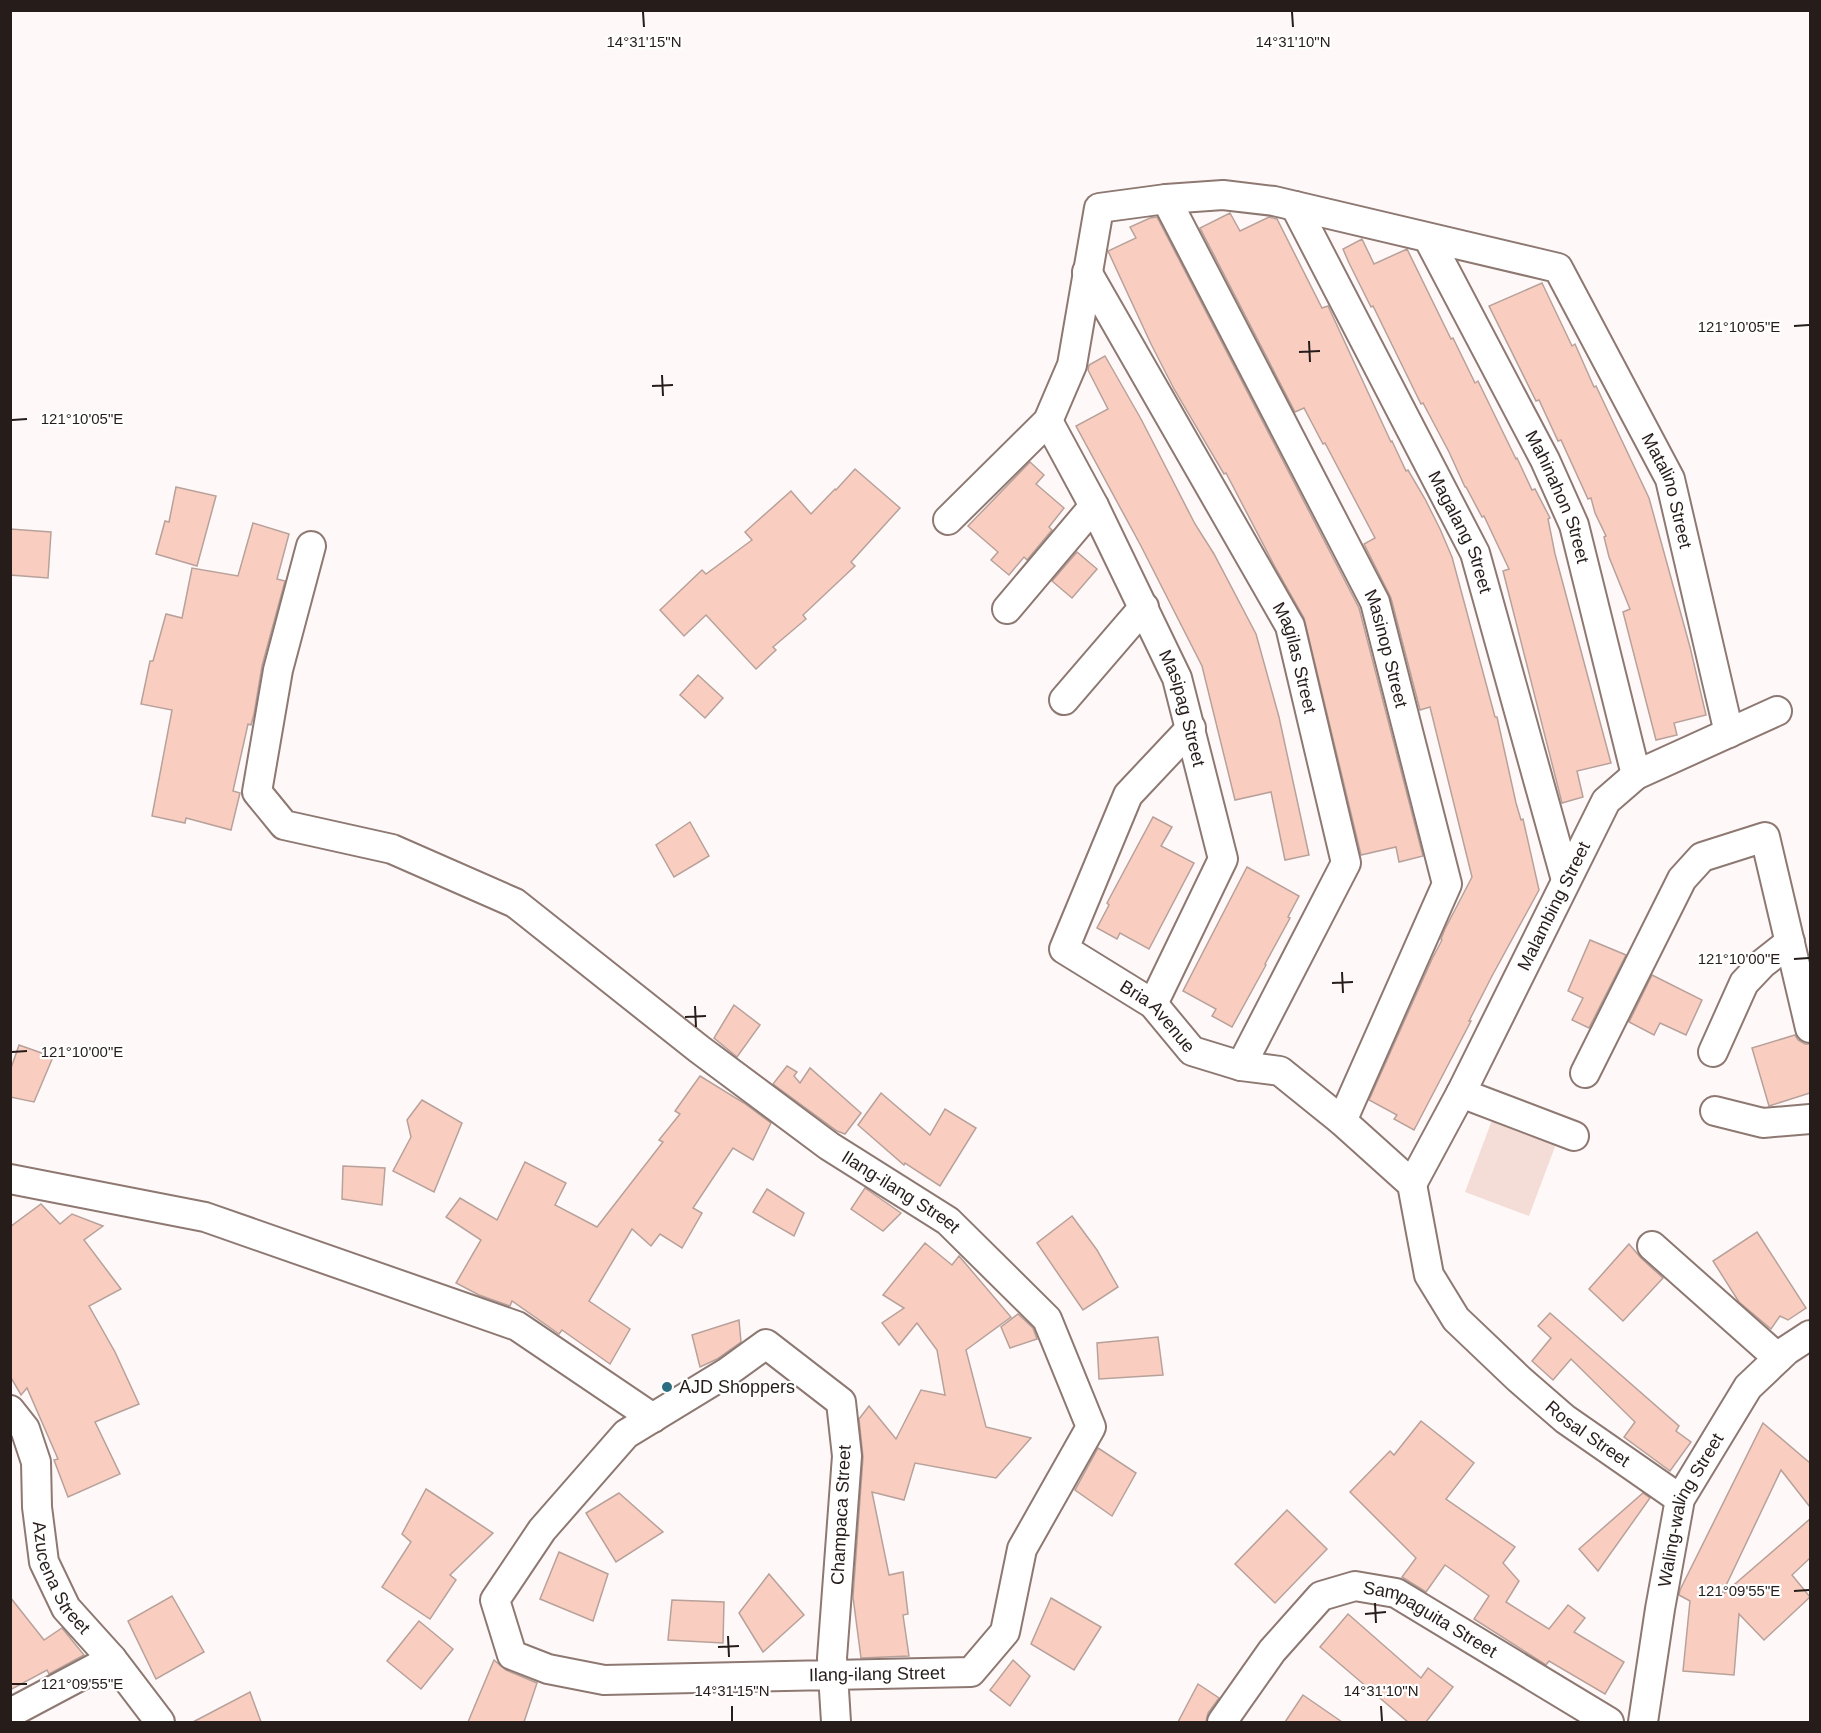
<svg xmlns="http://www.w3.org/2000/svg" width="1821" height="1733" font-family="Helvetica,sans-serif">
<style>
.pitch{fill:#f3ddd6}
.building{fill:#f9cec1;stroke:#b8a19a;stroke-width:1.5}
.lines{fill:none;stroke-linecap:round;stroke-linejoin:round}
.minor-casing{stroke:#8e7872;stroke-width:32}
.minor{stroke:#fff;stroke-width:28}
.ticks{fill:none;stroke:#261d1b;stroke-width:2}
.poi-dot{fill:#2d6e81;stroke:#fff;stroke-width:2}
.labels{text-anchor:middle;stroke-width:4.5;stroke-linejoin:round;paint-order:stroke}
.street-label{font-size:18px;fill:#261d1b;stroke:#fff}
.poi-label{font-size:18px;fill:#261d1b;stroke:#fff;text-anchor:start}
.ticks-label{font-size:15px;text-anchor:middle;fill:#261d1b;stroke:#fff;stroke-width:4.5;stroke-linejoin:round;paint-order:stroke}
</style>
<rect width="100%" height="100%" fill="#fef9f8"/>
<!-- pitch -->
<path class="pitch" d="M1492 1120 1556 1144 1529 1216 1465 1192Z"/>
<!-- building -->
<g class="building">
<path d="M1230 213 1240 231 1269 217 1277 219 1322 308 1328 306 1391 442 1392 441 1406 471 1408 470 1425 499 1440 529 1452 557 1495 717H1497L1516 803 1521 820 1523 819 1539 890 1492 976 1469 1021H1471L1414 1130 1394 1119 1397 1115 1369 1100 1432 959 1442 940 1441 939 1445 929 1472 877 1430 707 1420 710 1391 598 1364 544 1375 538 1325 443 1323 444 1304 408 1295 412 1200 228Z"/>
<path d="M1157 217 1359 608 1423 856 1399 862 1396 847 1361 855 1304 618 1274 565 1226 473 1224 474 1174 389 1151 344 1108 251 1136 238 1130 227 1150 218Z"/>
<path d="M1362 239 1374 264 1407 249 1451 339 1453 338 1475 383 1478 381 1516 459 1517 458 1532 490 1535 489 1550 518 1548 519 1555 554 1611 763 1577 771 1583 797 1562 803 1503 571 1509 569 1484 516 1482 517 1466 487H1465L1449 452 1423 403 1421 404 1373 306 1371 307 1349 263 1343 249Z"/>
<path d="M1542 283 1572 346 1575 344 1594 387 1596 386 1649 498 1690 647 1706 715 1674 723 1677 735 1656 740 1623 612 1630 609 1609 557 1604 537 1606 536 1595 513 1591 498 1588 499 1561 440 1558 441 1539 400 1536 401 1489 306Z"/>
<path d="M1105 356 1141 419 1195 524 1214 554 1256 634 1279 717 1309 855 1285 860 1271 792 1235 800 1202 666 1141 546 1076 426 1108 409 1088 370 1089 365Z"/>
<path d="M1030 462 1044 475 1036 484 1064 508 1049 527 1052 530 1027 560 1024 557 1009 575 991 560 998 552 968 526Z"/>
<path d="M855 469 900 508 851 562 855 566 803 615 806 619 773 647 776 650 756 669 706 615 684 636 660 610 702 570 706 574 752 540 745 532 791 491 811 514 835 489 836 490Z"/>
<path d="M176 487 216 496 197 566 156 554 165 521 169 522Z"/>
<path d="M253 523 289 534 277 579 285 581 262 666 254 714 251 725 248 724 233 791 240 793 231 830 186 818 185 823 152 816 172 710 141 704 150 661H153L166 614 182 618 192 568 238 576Z"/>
<path d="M10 529 51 532 48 578 10 575Z"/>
<path d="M1077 552 1097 569 1072 598 1052 581Z"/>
<path d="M698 675 723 698 705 718 680 695Z"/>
<path d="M1153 817 1172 827 1161 846 1194 863 1149 949 1120 933 1117 939 1097 928 1109 905 1107 903Z"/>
<path d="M690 822 709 856 674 877 656 845Z"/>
<path d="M1247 867 1299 896 1288 917 1290 918 1265 964 1266 965 1232 1027 1212 1016 1216 1009 1183 991Z"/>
<path d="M1590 940 1626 955 1589 1028 1572 1020 1583 998 1568 991Z"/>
<path d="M1652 975 1702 1000 1686 1035 1660 1023 1654 1035 1629 1022Z"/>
<path d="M734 1005 760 1025 737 1057 714 1038Z"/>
<path d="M1795 1035 1798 1040 1805 1044H1810V1093L1769 1106 1752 1048Z"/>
<path d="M19 1045 53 1057 34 1102 10 1097V1071Z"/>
<path d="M787 1066 797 1072 794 1076 800 1083 810 1068 861 1113 845 1134 837 1131 773 1084Z"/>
<path d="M700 1076 744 1103 771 1123 753 1160 733 1148 693 1208 702 1213 682 1248 660 1234 651 1246 632 1229 589 1301 630 1329 610 1364 562 1330 559 1334 512 1301 510 1306 479 1295 456 1283 481 1240 446 1217 460 1198 497 1220 525 1162 566 1183 555 1205 597 1227 663 1142 659 1140 680 1114 675 1111Z"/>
<path d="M881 1093 930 1135 945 1109 976 1128 940 1186 905 1163 904 1165 858 1125Z"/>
<path d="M422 1100 462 1123 434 1192 393 1171 411 1137 407 1120Z"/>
<path d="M343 1166 385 1168 382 1205 342 1199Z"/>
<path d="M865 1188 901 1213 883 1231 851 1209Z"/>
<path d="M767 1189 804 1213 794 1236 753 1212Z"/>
<path d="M41 1204 60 1224 72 1214 103 1226 84 1240 121 1289 89 1306 115 1352 139 1404 95 1422 120 1474 68 1497 54 1460 58 1459 27 1388 21 1395 10 1376V1227Z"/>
<path d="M1072 1216 1097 1250 1118 1287 1083 1310 1037 1243Z"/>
<path d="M1757 1232 1806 1308 1788 1320 1780 1316 1771 1329 1739 1302 1713 1261Z"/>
<path d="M925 1243 952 1265 959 1256 1011 1317 966 1350 986 1427 1031 1438 996 1478 915 1463 904 1500 872 1492 889 1575 903 1572 908 1614 903 1615 909 1656 861 1658 853 1597 863 1457 859 1419 869 1406 896 1439 921 1390 945 1395 937 1350 917 1323 899 1345 882 1323 904 1308 883 1295Z"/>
<path d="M1629 1244 1641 1258 1663 1278 1623 1321 1589 1289Z"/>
<path d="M1550 1313 1679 1426 1676 1431 1691 1442 1670 1471 1624 1437 1635 1422 1571 1359 1553 1380 1532 1361 1551 1338 1538 1326Z"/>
<path d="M1018 1314 1033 1328 1037 1339 1010 1348 1001 1327Z"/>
<path d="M739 1320 741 1342 717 1359 700 1367 692 1335Z"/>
<path d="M1158 1337 1163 1375 1099 1379 1097 1343Z"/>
<path d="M1421 1421 1474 1463 1446 1499 1515 1547 1503 1563 1519 1581 1506 1602 1549 1629 1568 1605 1585 1618 1574 1632 1624 1662 1605 1694 1549 1661 1546 1665 1474 1619 1489 1596 1445 1565 1426 1592 1402 1577 1416 1558 1350 1492 1390 1451 1394 1455Z"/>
<path d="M1763 1423 1810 1463V1507L1781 1470 1721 1596 1810 1519V1558L1792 1575 1810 1597 1764 1640 1739 1614 1734 1675 1683 1671 1690 1601 1679 1595 1680 1590Z"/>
<path d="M1098 1448 1136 1473 1112 1516 1075 1490Z"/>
<path d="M426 1489 493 1533 450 1575 456 1580 430 1619 382 1587 411 1542 402 1534Z"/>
<path d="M619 1493 663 1532 616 1562 586 1513Z"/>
<path d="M1643 1493 1650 1498 1598 1571 1579 1549Z"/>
<path d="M1287 1510 1327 1549 1275 1603 1235 1564Z"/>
<path d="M559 1552 608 1574 593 1621 540 1599Z"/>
<path d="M769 1574 804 1615 763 1652 739 1613Z"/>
<path d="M172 1596 204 1652 156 1679 128 1621Z"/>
<path d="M10 1597 44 1640 62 1628 84 1655 49 1674 47 1670 10 1690Z"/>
<path d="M1051 1598 1101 1627 1074 1670 1031 1644Z"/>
<path d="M672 1600 724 1602 723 1643 668 1640Z"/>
<path d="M1348 1614 1421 1678 1428 1668 1453 1687 1426 1722H1408L1320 1647Z"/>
<path d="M419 1621 453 1649 421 1689 387 1661Z"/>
<path d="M494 1660 506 1670 537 1683 524 1722H468Z"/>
<path d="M1013 1660 1030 1676 1010 1706 990 1690Z"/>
<path d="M1198 1684 1219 1698 1208 1713 1206 1722H1178Z"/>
<path d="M250 1692 261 1722H193Z"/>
<path d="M1303 1695 1342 1722H1285Z"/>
</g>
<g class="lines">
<!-- minor casing -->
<g class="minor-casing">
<g id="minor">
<path id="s1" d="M1166 199 1375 602 1447 884 1342 1121"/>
<path id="s2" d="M1295 206 1475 553 1566 880"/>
<path id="s3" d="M1428 238 1545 460 1574 525 1636 775"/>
<path id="s4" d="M1087 272 1290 626 1346 863 1241 1066"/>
<path id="s5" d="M1048 421 1094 506 1177 678 1223 859 1153 1004"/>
<path id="s6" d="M948 520 1048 421 1072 365 1099 208 1166 199 1223 195 1274 201 1558 268 1670 479 1729 733"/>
<path id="s7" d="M311 546 278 670 257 792 284 825 392 849 515 903 699 1049 829 1146 948 1221 1047 1319 1091 1427 1022 1549 1005 1632 971 1672 604 1680 548 1669 512 1655 495 1600 542 1530 626 1434 726 1373 766 1344 841 1402 847 1456 832 1658 836 1722"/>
<path d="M1007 609 1094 506"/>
<path d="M1064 700 1144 607"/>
<path id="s8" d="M1191 728 1128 795 1064 949 1153 1004 1192 1051 1241 1066 1280 1071 1342 1121 1412 1184 1429 1275 1456 1319 1519 1379 1565 1419 1680 1499"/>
<path d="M1713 1052 1744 983 1762 964 1790 942"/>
<path d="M1585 1073 1682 879 1702 857 1765 837 1810 1028"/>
<path d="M1461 1093 1574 1136"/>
<path d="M1715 1111 1763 1123 1810 1119"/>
<path d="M10 1179 205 1217 517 1326 653 1418"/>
<path id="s9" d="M1412 1184 1461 1093 1606 801 1636 775 1777 711"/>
<path d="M1652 1246 1778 1358"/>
<path id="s10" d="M10 1410 25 1429 36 1462 37 1507 44 1562 66 1608 112 1659 160 1722"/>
<path d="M10 1710H16L112 1659"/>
<path id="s11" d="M1222 1722 1272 1651 1321 1596 1355 1586 1396 1593 1609 1722"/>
<path id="s12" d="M1643 1722 1660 1609 1680 1499 1748 1387 1787 1350 1810 1335"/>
</g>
</g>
<!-- minor -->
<use href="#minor" class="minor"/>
</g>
<!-- ticks -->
<path class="ticks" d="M643 12 644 27M1292 12 1293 27M1794 326 1809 325M1309 341 1310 362M1299 352 1320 351M662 375 663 396M652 386 673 385M12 420 27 419M1794 959 1809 958M1342 972 1343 993M1332 983 1353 982M695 1006 696 1027M685 1017 706 1016M12 1052 27 1051M1794 1591 1809 1590M1375 1603 1376 1623M1365 1614 1386 1612M728 1636 729 1657M718 1647 739 1646M12 1684H27M732 1706V1721M1381 1706 1382 1721"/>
<!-- markers -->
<circle class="poi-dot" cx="667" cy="1387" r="6"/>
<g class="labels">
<!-- street labels -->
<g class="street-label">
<text dy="6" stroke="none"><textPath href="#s6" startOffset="1078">Matalino Street</textPath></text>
<text dy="6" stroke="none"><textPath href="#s3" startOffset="290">Mahinahon Street</textPath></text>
<text dy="6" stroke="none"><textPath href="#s2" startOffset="366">Magalang Street</textPath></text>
<text dy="6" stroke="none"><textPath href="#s1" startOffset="502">Masinop Street</textPath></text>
<text dy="6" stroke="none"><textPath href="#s4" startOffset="440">Magilas Street</textPath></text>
<text dy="6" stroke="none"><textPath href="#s5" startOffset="318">Masipag Street</textPath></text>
<text dy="6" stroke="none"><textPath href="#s9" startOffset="312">Malambing Street</textPath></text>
<text dy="6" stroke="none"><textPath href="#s8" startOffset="375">Bria Avenue</textPath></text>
<text dy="6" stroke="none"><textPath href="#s7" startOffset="1022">Ilang-ilang Street</textPath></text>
<text dy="6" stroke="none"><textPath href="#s8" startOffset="1008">Rosal Street</textPath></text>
<text dy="6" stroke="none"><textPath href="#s12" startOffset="219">Waling-waling Street</textPath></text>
<text transform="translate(841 1515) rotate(-87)" y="6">Champaca Street</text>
<text dy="6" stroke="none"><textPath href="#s10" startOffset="180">Azucena Street</textPath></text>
<text dy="6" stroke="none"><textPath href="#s11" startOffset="279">Sampaguita Street</textPath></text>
<text transform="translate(877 1674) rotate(-1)" y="6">Ilang-ilang Street</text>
</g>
<!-- poi labels -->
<g class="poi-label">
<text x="679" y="1393">AJD Shoppers</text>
</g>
</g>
<g class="ticks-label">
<text x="644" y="47">14°31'15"N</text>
<text x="1293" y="47">14°31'10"N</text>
<text x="1739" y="332">121°10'05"E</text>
<text x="82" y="424">121°10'05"E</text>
<text x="1739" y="964">121°10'00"E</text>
<text x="82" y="1057">121°10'00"E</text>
<text x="1739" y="1596">121°09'55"E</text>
<text x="82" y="1689">121°09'55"E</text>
<text x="732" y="1696">14°31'15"N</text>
<text x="1381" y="1696">14°31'10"N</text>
</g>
<!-- border -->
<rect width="1821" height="1733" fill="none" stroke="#261d1b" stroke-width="24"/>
</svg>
